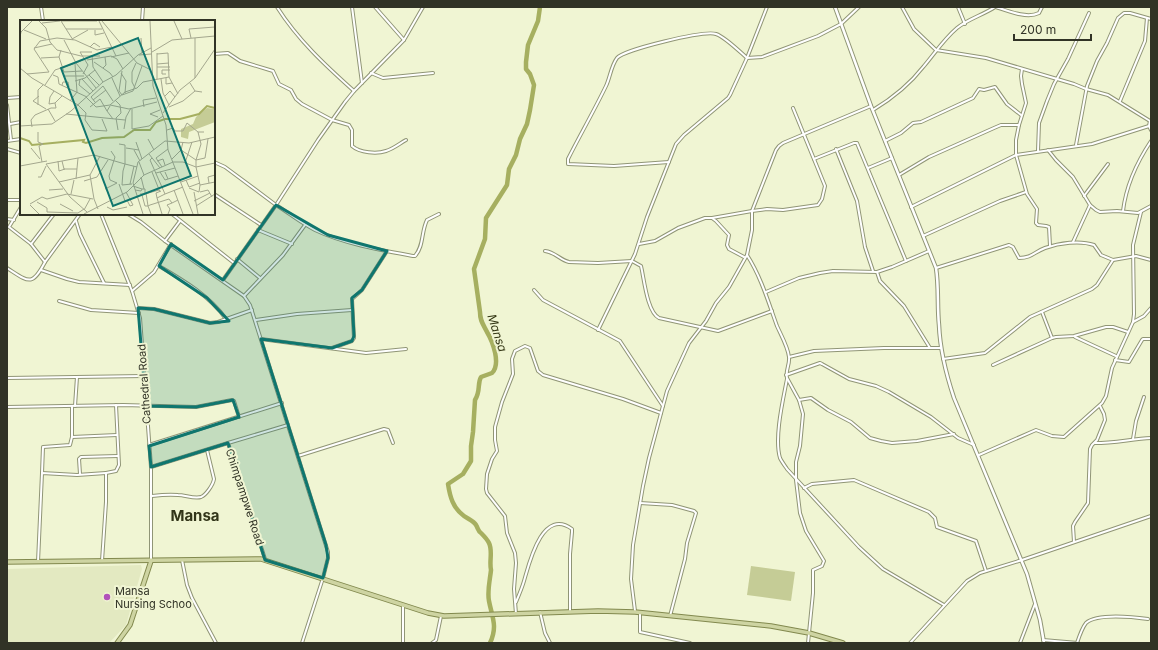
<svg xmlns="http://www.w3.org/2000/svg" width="1158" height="650" font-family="Inter,sans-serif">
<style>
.built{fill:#e3e9c1}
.green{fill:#c5cc96}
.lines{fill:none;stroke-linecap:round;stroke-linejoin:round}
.river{stroke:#a6af60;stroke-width:4.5}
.minor-casing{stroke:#909576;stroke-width:4}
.tertiary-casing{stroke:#909576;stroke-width:4.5}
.primary-casing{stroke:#82894e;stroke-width:5.5}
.minor{stroke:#fff;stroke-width:2}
.tertiary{stroke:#fff;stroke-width:2.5}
.primary{stroke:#ced4a2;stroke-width:3.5}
.marked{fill:#0f766e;fill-opacity:0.2;stroke:#0f766e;stroke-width:3;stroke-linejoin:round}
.poi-dot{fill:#b151ba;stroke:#f0f5d3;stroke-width:1.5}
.labels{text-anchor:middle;stroke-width:4;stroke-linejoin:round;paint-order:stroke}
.street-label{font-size:11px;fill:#313326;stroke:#f0f5d3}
.poi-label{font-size:11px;fill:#313326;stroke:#f0f5d3;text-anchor:start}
.water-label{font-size:12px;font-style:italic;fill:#323513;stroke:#f0f5d3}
.district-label{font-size:15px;font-weight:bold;fill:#323519;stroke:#f0f5d3}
.inset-river{fill:none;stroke:#a6af60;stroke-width:2}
.inset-road{fill:none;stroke:#a4a78e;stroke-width:1}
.view{fill:#0f766e;fill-opacity:0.15;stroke:#0f766e;stroke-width:2}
.inset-edge{fill:none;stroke:#313326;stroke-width:2}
</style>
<rect width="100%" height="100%" fill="#f0f5d3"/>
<!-- built -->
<path class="built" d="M141 565 142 569 126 625 109 643H7V569Z"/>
<!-- green -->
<path class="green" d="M751 566 795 572 791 601 747 595Z"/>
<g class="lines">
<!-- river -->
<path class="river" d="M490 643C498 626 492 617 489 601 487 591 490 580 491 570 489 561 493 551 489 543 487 539 484 536 481 533 478 531 478 528 476 525 474 521 468 519 464 516 453 508 450 497 448 484L463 474 471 461V446L473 432 475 400C481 390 477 384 481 377L492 373C501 364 493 342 487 332 483 324 480 321 480 312L474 269 485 239 486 218 507 185 509 169 516 155 520 139 527 124 530 110 534 85 530 74 526 69V62L528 45 538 21 540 7"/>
<!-- minor casing -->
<g class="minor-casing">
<g id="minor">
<path d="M41 7 43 21"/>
<path d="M277 7C298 40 325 65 354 91"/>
<path d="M352 7 362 83"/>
<path d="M375 7 404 40"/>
<path d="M423 7 404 40 354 91 345 102 318 140 276 205C289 213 301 223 315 230 345 244 380 250 413 256H415C424 246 421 232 427 220L439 214"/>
<path d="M902 7 914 29 936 50 986 58 1074 84 1086 89 1108 95 1150 121"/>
<path d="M958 7 965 24"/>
<path d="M996 7C1008 11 1027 19 1039 13L1042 7"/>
<path d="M142 21 143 7"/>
<path d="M214 54 228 53 240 61 273 71 279 84 291 90 296 99 302 104 332 120 349 125 352 130V146C360 153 377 154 386 151 393 149 399 144 406 140"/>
<path d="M1022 69 1021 76 1022 84 1026 103 1019 125 1016 140V155L1027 194 1037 209 1036 223 1038 225 1046 226 1049 227 1050 246"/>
<path d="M371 73 383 78 433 73"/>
<path d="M7 98 21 97"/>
<path d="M1120 101 1145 41 1147 18"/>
<path d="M7 105 11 140"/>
<path d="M873 110C893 98 910 84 924 66 935 53 944 39 957 28 968 19 983 15 995 7"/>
<path d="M10 124 21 122"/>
<path d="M1151 126H1149L1151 130"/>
<path d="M7 141 21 139"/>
<path d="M885 141 901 133 913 123 921 122 973 98 979 89 984 90 995 87 1007 104 1021 115"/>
<path d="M1076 145 1087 86 1097 61 1107 43 1118 18 1124 13H1130L1151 19"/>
<path d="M7 149 21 153"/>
<path d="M836 149 857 201 865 247 873 271"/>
<path d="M1048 150 1056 160 1073 177 1090 205 1096 210 1100 212 1117 211 1138 213 1151 206"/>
<path d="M1038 151 1039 123 1047 101 1054 84 1068 59 1089 13"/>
<path d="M814 159 854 143H857L906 261"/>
<path d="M214 162 225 167 276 205 223 280"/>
<path d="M669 162 614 166 568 164V159C580 135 594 111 606 86 610 78 611 66 617 58 623 50 704 30 716 34 725 37 739 51 747 58L762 57 818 36 841 24 859 7"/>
<path d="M868 168 892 158"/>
<path d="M899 175 929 157 994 128 1001 125H1019"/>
<path d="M214 194 261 225"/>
<path d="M1084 196 1108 164"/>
<path d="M7 200H21"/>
<path d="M21 207 9 227 31 244"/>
<path d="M911 207 1016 155 1092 144 1149 126 1150 121"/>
<path d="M1123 211C1126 186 1137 162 1151 141"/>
<path d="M54 214 31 244 45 262 80 214"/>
<path d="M101 214 132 291 140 318 151 467V561"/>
<path d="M128 214 141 222 165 241 244 296 250 305 328 552V558L323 578 302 643"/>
<path d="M172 214 234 263"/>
<path d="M712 218 752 211 767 209 783 210 818 205 822 199 825 186 793 108"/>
<path d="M7 219 14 220"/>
<path d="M76 221 80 234 104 283"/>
<path d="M258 230 292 244"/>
<path d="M923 236 1000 201 1026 192"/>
<path d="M165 241 180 221"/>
<path d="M1073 242 1090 205"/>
<path d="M639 244 655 241 678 228 705 218H712L716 221 729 235 727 245 729 249 744 257"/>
<path d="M545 251C555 252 560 260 569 262L598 263 632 261 641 266C644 278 647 312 659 318L718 331 772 311"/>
<path d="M747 255C761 277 768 301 777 326 781 335 788 347 789 357 790 365 785 371 787 378L799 400 803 414 800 446 796 462V480L800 513 806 531 824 561 822 566 813 570V593L808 643"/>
<path d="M237 259 260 278"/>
<path d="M159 266C183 280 210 296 226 319"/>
<path d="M7 268C29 282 32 287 45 262"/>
<path d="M936 268 1009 245 1013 247 1019 258C1032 258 1034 252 1045 248 1059 243 1080 240 1094 245L1101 255 1113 260 1136 256 1151 260"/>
<path d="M41 270 67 279 79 282 130 285"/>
<path d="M877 272 880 281 904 306 930 348"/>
<path d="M534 290 543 300 620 341 663 406"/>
<path d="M132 291 154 272 171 244"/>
<path d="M766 292 799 278 820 273 833 271 877 272 892 267 929 251"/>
<path d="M244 296 283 255 305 225"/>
<path d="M59 301 91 310 139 313"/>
<path d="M138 308 154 309 210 323 218 322 252 310"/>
<path d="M1042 312 1052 338 1056 337 1074 336 1106 327H1113L1128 332"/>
<path d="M256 320 297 314 352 310"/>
<path d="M1133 322 1144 316 1151 308"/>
<path d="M598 330 635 254 647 217 676 144 684 135 728 98 730 95 747 58 767 7"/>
<path d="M1075 337 1116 356"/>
<path d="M261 339 366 353 406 349"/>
<path d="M332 348 352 341 354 338 352 299 362 290 387 251"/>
<path d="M789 357 814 351 884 348H941"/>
<path d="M943 359 985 353 1030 317 1092 289 1097 285 1113 260"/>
<path d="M1115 360 1129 362 1142 340 1143 339H1151"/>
<path d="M993 365 1052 338"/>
<path d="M786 375 820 363 822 364 849 379 876 386 889 392 931 417 958 438 974 445"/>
<path d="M7 378 144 376"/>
<path d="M787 379C783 400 774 438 780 458 782 462 785 466 787 469L859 547 883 569 944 605"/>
<path d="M799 400 811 398 828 410 851 422 870 438 881 441 892 443 917 441 954 434"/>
<path d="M75 406 77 377"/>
<path d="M7 407 123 405 196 407 232 400 234 401 239 417"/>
<path d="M72 437 117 435"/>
<path d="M1133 439 1136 421 1144 397"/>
<path d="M228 443 288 425"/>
<path d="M1095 443C1114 443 1132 439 1151 438"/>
<path d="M149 445 282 403"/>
<path d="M979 455 1036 430 1052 436 1064 437 1102 403 1106 396 1112 368 1133 322 1134 314 1133 245 1141 212"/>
<path d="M298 456 384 429 388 430 393 443"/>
<path d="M151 467 228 443 265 559"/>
<path d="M42 473 43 447 70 445 72 437V407"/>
<path d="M80 474 79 459 81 457 118 456"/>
<path d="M804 488 812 484 854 480 929 512 935 518 937 527 976 541 986 571"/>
<path d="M152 496C160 495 169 494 178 495 185 495 194 499 201 497 206 495 213 485 214 479L207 450"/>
<path d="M640 503 672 505 694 511 696 513 687 543 685 559 670 616"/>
<path d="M1074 542 1073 526 1075 522 1088 503 1090 449 1092 445 1097 440 1105 420 1104 414 1100 406"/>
<path d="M182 560 187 585 192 598 216 643"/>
<path d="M102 561 106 502V473L116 471 119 465 116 405"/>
<path d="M38 562 42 473 77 475 106 473"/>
<path d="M516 602C519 595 522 588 524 581 529 564 542 507 572 529V532L570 554V611"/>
<path d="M403 606V643"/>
<path d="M635 611 631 579 633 545 643 486 649 458 667 391 689 343 706 321 716 303 729 287 747 255 752 230V211L776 150 779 146 783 143 871 106"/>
<path d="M540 612 545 633 550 643"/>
<path d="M640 613V632L690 643"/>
<path d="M516 614 514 589 516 563 515 553 507 533 505 516 487 493 486 489 487 474 492 459 497 451 495 440V427L502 402 513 374 512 359 515 351 525 346 530 348 538 371 543 375 623 399 661 413"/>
<path d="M1043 640 1078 643"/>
<path d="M432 643 436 640 441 616"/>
<path d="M910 643 967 581 980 573 1022 560 1151 516"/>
<path d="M1020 643 1035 604"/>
<path d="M1077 643C1079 637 1082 628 1086 623 1097 613 1134 617 1148 619"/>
</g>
</g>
<!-- tertiary casing -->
<g class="tertiary-casing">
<path id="tertiary" d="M835 7 871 106 936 268C939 287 937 306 939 325 940 350 946 374 954 398L1027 574 1040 620 1044 643"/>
</g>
<!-- primary casing -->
<g class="primary-casing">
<g id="primary">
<path d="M7 562 261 559 428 613 444 616 598 611 635 612 771 626 809 633 843 643"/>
<path d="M117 643 130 625 151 561"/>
</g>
</g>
<!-- minor -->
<use href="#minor" class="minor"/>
<!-- tertiary -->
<use href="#tertiary" class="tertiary"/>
<!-- primary -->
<use href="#primary" class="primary"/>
</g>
<!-- marked area -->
<path class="marked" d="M276 205 328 235 387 251 362 290 352 298 354 336 352 341 332 348 261 339 326 545 328 558 323 578 265 560 228 443 151 467 149 446 239 417 233 400 196 407 146 406 138 308 154 309 210 323 229 321 207 298 159 266 171 244 223 280Z"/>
<!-- markers -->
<circle class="poi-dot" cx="107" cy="597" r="4"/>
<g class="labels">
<!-- street labels -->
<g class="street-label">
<text transform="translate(144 384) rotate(-94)" y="4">Cathedral Road</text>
<text transform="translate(245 497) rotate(72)" y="4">Chimpampwe Road</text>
</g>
<!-- poi labels -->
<g class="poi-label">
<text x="115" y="595">Mansa<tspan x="115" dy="13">Nursing Schoo</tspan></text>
</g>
<!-- water labels -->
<g class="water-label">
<text transform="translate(497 333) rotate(72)" y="4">Mansa</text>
</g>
<!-- district labels -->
<g class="district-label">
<text x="195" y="521">Mansa</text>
</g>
</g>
<!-- overview -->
<g transform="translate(20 20)">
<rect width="195" height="195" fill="#f0f5d3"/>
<path d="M187 88 195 89V102L169 112 168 119 161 117V109L173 104 176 97Z" fill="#c5cc96"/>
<path class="inset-river" d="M0 118 9 121 12 125 64 120 63 122 66 123 82 118 104 117 114 110H130L136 102 145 99H160L179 94 187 86 195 88"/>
<path class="inset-road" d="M19 1 26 8 30 22 37 30 61 36H80M41 1H77M41 1 53 20M79 1 96 36M82 1 117 43 131 50M130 1 133 66 146 105 148 130 173 194M154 1 162 19M22 3 40 1M46 9H82M4 10 26 19M75 10V15L84 13M0 17 1 12 12 1M121 18 122 33M171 18 169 9 195 7M175 18V58M52 19 68 10M44 20 56 43 65 39M70 27 74 23 80 27M14 28 32 24M41 30 39 37 44 52 62 51M132 32 152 20 195 16M137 33V59M137 34 148 33 149 57M72 35 73 47 83 62M119 35 131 34M91 37 109 33M21 38 39 37M67 40 91 36 97 39 103 49M74 42 90 53 93 57M137 44 149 43M137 47H150M0 48 12 58 58 85 66 93 65 100 72 110 87 111 82 99M83 48 86 45 85 37M102 51 99 71 102 75M29 52 14 29 20 21 37 18 55 20 77 30 92 27M101 53 106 61 105 73M7 54 29 52M63 54 68 45 60 32H72M146 54H142V50H150M33 55 38 57 39 64 67 77M69 55 79 65M45 56H64M92 58 100 76M146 58V64L152 63M60 59 59 65 70 74M62 59 73 71M141 59 143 73 149 85M55 61 65 58 75 50M170 63 175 71 182 72M25 65 35 50 56 43 76 68M42 65 43 62H48L49 67M83 66 93 81M115 68 112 62V52L116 43M34 71 30 77 29 84 35 83 42 76M102 75 113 71 122 46M19 76 13 81 26 89M145 76 150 71 155 77M66 77 76 87 90 85 109 89 137 82M73 80 86 70M95 80 100 85 101 93 96 98 98 110M50 81 57 72 55 44M75 82 71 77 83 66M18 85V70L23 65M90 85 105 72 117 68 123 62 149 57 158 74M90 86 87 91 93 99M70 87 80 79 87 91M124 87 123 80 136 78M149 87 163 81 175 71M28 89 35 101M112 89V109L129 106 143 96M143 93 160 70 175 58 195 29M46 94 105 100M138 97 130 94 140 90M0 106 32 104 51 91 83 62 96 55 118 35 131 28M12 107 11 100 15 95 31 88H36L35 83M104 109 106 97 111 88M147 110 153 108 155 111H163L167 103 178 112M18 112V122L23 124 19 126 22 142M184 112H178L181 124 176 140 185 138 188 119M128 119 134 130M116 122 122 139M163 122 161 130 176 140V147M11 128 20 139M106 128 119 130M114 130 120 141M91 131 95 137 89 156 90 160 97 163M195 132V145M129 134 140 148M132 138 130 140 145 174 163 167M152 139 161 130M38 141 39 151 45 149M42 141 44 149H57M137 141 143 139 145 145M119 142 124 155M153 142H163L176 147 195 143M165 143 172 122M0 146 27 141M142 147 136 138 148 129M132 152 140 172M140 152 145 160 148 159M145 152 148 159 158 156M136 153 155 148M70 155 74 179 78 189M178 156 180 165 195 162M18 157H21L26 146M121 157 124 169M56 159 58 138M166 160 169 167 180 163M64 161 77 157 88 140M39 162 70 155 80 136M161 162 178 156 176 147M189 163 188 157 195 155M99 164 105 181M110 164 114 146M112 164 102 165 103 151 105 144 117 147M113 166 122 169 121 171 115 170M169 168 179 172 180 165M85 169 97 163M29 170 43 169M154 170 163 194M141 171 136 173 137 178 145 174M106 172 113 185 110 186 107 180M174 172 178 194M180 172 188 170 192 177M126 173 128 186M47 174 73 179M51 174 54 160M120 174H125V169H122M125 174 139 170M122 175 125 186H128M137 178 142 194M174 181 190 173M17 182 27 188V192L58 193 64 189M10 184 22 177 27 179 47 174M40 184 53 191M10 185 19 194M176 186 195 174M87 187 93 190 107 187M64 190 70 179M67 192 50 177 26 144 74 135 105 144V125L99 124M64 194 107 172 124 155 153 142M123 194 113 163 118 142 145 121 169 123 195 117M131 194 128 186 130 185 149 179 152 183 158 180M148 194 150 189 147 185 152 183"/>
<path class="view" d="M118 18 171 156 93 186 41 48Z"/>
<rect width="195" height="195" class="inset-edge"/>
</g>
<!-- border -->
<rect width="1158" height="650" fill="none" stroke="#313326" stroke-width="16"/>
<!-- scale -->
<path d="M1014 34v6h77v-6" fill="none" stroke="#313326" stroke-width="2"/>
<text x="1020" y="34" font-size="12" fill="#313326" stroke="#f0f5d3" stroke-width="3" paint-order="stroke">200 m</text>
</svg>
